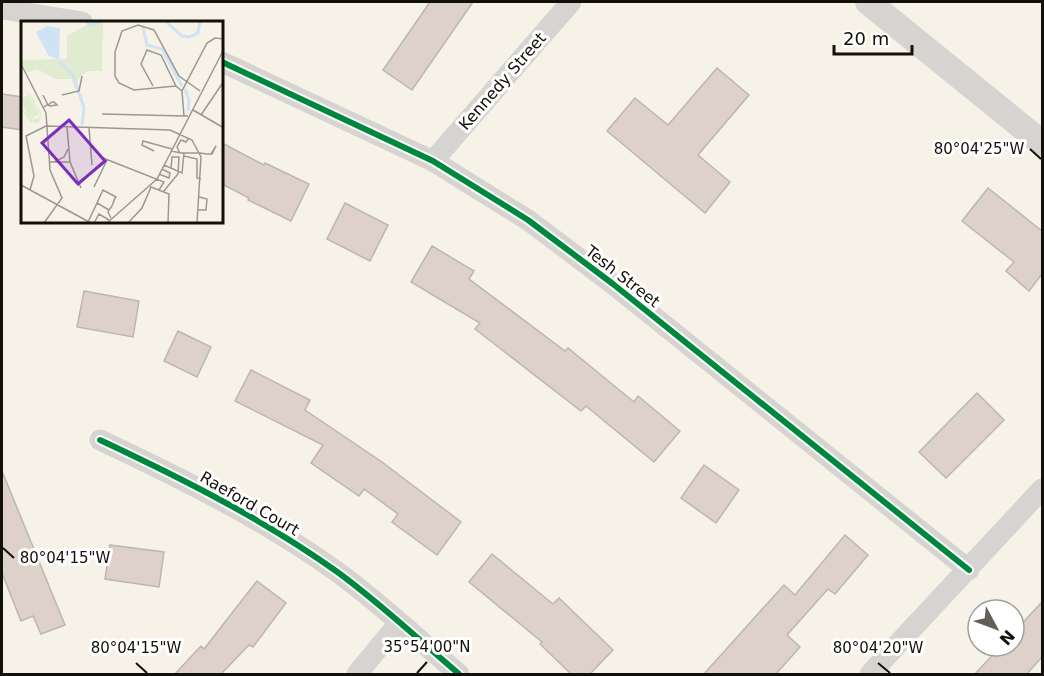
<svg xmlns="http://www.w3.org/2000/svg" width="1044" height="676" font-family="'DejaVu Sans',sans-serif">
<style>
.building{fill:#ded1c9;stroke:#bcb6b0;stroke-width:1.5}
.lines{fill:none;stroke-linecap:round;stroke-linejoin:round}
.minor{stroke:#d6d4d1;stroke-width:21}
.tertiary{stroke:#d6d4d1;stroke-width:26}
.cycleway-casing{stroke:#fff;stroke-width:10}
.cycleway{stroke:#00873e;stroke-width:6}
.ticks{fill:none;stroke:#131009;stroke-width:2}
.labels{text-anchor:middle;stroke-width:6;stroke-linejoin:round;paint-order:stroke}
.street-label{font-size:16px;fill:#131009;stroke:#fff}
.inset-river{fill:none;stroke:#d0e3f6;stroke-width:3}
.inset-road{fill:none;stroke:#9c988e;stroke-width:1.5}
.view{fill:#7b2cbf;fill-opacity:0.15;stroke:#7b2cbf;stroke-width:3}
.inset-edge{fill:none;stroke:#131009;stroke-width:3}
.ticks-label{font-size:15px;text-anchor:middle;fill:#131009;stroke:#fff;stroke-width:6;stroke-linejoin:round;paint-order:stroke}
</style>
<rect width="100%" height="100%" fill="#f7f2e7"/>
<!-- building -->
<g class="building">
<path d="M430 2H473L412 90 383 70Z"/>
<path d="M717 68 749 95 698 155 730 182 705 213 607 131 635 98 668 125Z"/>
<path d="M2 94 22 97V130L2 127Z"/>
<path d="M222 143 264 165 265 163 309 184 291 221 248 200 249 198 222 184Z"/>
<path d="M988 188 1042 231V274L1029 291 1006 271 1014 262 962 221Z"/>
<path d="M345 203 388 225 370 261 327 239Z"/>
<path d="M432 246 474 271 469 279 565 351 568 348 634 402 638 396 680 431 654 462 586 406 581 411 475 329 480 323 411 282Z"/>
<path d="M84 291 139 301 133 337 77 327Z"/>
<path d="M178 331 211 347 197 377 164 361Z"/>
<path d="M251 370 310 400 305 410 382 462 461 522 437 555 392 522 398 514 364 489 359 496 311 463 323 445 235 401Z"/>
<path d="M977 393 1004 420 946 478 919 452Z"/>
<path d="M704 465 739 490 716 523 681 498Z"/>
<path d="M2 471 65 625 41 634 33 616 21 621 2 573Z"/>
<path d="M845 535 868 555 835 594 828 589 787 635 800 647 775 675H703L784 585 795 595Z"/>
<path d="M110 545 164 552 159 587 105 579Z"/>
<path d="M492 554 553 604 559 598 613 650 589 675H572L540 644 542 642 469 582Z"/>
<path d="M257 581 286 603 253 647 249 645 220 675H174L201 646 204 649Z"/>
<path d="M1042 602V657L1026 675H974L1001 646H1014V632Z"/>
</g>
<g class="lines">
<!-- minor -->
<g class="minor">
<path d="M2 9 82 22"/>
<path d="M222 62 433 161 528 220 613 284 969 570"/>
<path d="M433 161 571 2"/>
<path d="M100 440C181 478 263 519 336 571 379 602 419 640 459 674"/>
<path d="M357 674 399 623"/>
<path d="M870 674 1042 489"/>
</g>
<!-- tertiary -->
<path class="tertiary" d="M868 2 1042 143"/>
<!-- cycleway casing -->
<g class="cycleway-casing">
<g id="cycleway">
<path d="M222 62 433 161 528 220 613 284 969 570"/>
<path d="M100 440C181 478 263 519 336 571 379 602 419 640 459 674"/>
</g>
</g>
<!-- cycleway -->
<use href="#cycleway" class="cycleway"/>
</g>
<!-- ticks -->
<path class="ticks" d="M1030 149 1041 159M3 548 14 558M136 663 147 673M878 663 890 673M417 673 427 662"/>
<g class="labels">
<!-- street labels -->
<g class="street-label">
<text transform="translate(502 81) rotate(-49)" y="6">Kennedy Street</text>
<text transform="translate(623 276) rotate(38)" y="6">Tesh Street</text>
<text transform="translate(250 503) rotate(30)" y="6">Raeford Court</text>
</g>
</g>
<!-- overview -->
<g transform="translate(21 21)">
<rect width="202" height="202" fill="#f7f2e7"/>
<path d="M73 0H82L81 50H66L57 58 54 69 51 58H35L16 48 6 52 0 39 46 38V15ZM1 69 8 72 20 91V97L17 102 9 101 0 87 6 93 0 78 7 74 18 93 9 99 18 97 19 93 7 73Z" fill="#e0ebd0"/>
<path d="M26 5 39 7 38 39 27 34 15 11Z" fill="#d0e3f6"/>
<path class="inset-river" d="M64 0 69 4 81 0M144 0 161 15 168 16 177 12 179 0M122 6 126 24 141 28 161 65M38 40 52 54 63 87 61 104M164 68 168 79 167 90"/>
<path class="inset-road" d="M0 43 25 92 29 149 41 177 23 202M132 65 120 43 126 29 140 34 155 65 161 70M155 65 113 69 98 62 94 55V31L101 10 117 4 133 9 158 55 179 70M22 74 27 84 29 85 36 84 33 81H31L27 84H26L23 86M41 74 58 70 61 55M172 89 203 107M81 93 163 95M180 94 203 60M167 95H163L161 70 186 22 194 17 203 18M46 106 49 141 60 167M68 107 71 144M133 130 121 124 122 120 151 128M150 130 160 132H179L186 133H191L195 125 190 133M159 132 156 126 160 119 165 121 168 117M163 135 176 138V157L180 158M82 137 143 161 138 169M28 141H49M33 141 43 136 47 128M143 144 161 152 163 132M138 153 148 157 149 152 141 148M0 164 70 202M73 166 86 139M9 169 13 155 5 115 25 105 149 109 171 119 180 136 176 202M142 171 157 153 158 136H151L150 148M88 189 76 182 82 169 95 176 94 177 91 185 88 189 87 191 90 197M177 189H185L186 178 178 176M67 201 76 182M73 202 78 193 88 199M86 202 136 158 203 28M107 202 121 187 130 166 148 173 147 202"/>
<path class="view" d="M48 99 84 140 57 163 21 122Z"/>
<rect width="202" height="202" class="inset-edge"/>
</g>
<g class="ticks-label">
<text x="979" y="154">80°04'25"W</text>
<text x="65" y="563">80°04'15"W</text>
<text x="427" y="652">35°54'00"N</text>
<text x="136" y="653">80°04'15"W</text>
<text x="878" y="653">80°04'20"W</text>
</g>
<!-- border -->
<rect width="1044" height="676" fill="none" stroke="#131009" stroke-width="6"/>
<!-- north arrow -->
<g transform="translate(996 628) rotate(131)"><circle r="28" fill="#ffffff" stroke="#a19f9d" stroke-width="1.5"/>
<path d="M0-4.5L10 22L0 15L-10 22Z" fill="#635f57"/>
<text y="-9" font-size="16" font-weight="bold" text-anchor="middle" fill="#131009">N</text>
</g>
<!-- scale -->
<path d="M834 45v9h78v-9" fill="none" stroke="#131009" stroke-width="3"/>
<text x="843" y="45" font-size="18" fill="#131009" stroke="#ffffff" stroke-width="4.5" paint-order="stroke">20 m</text>
</svg>
